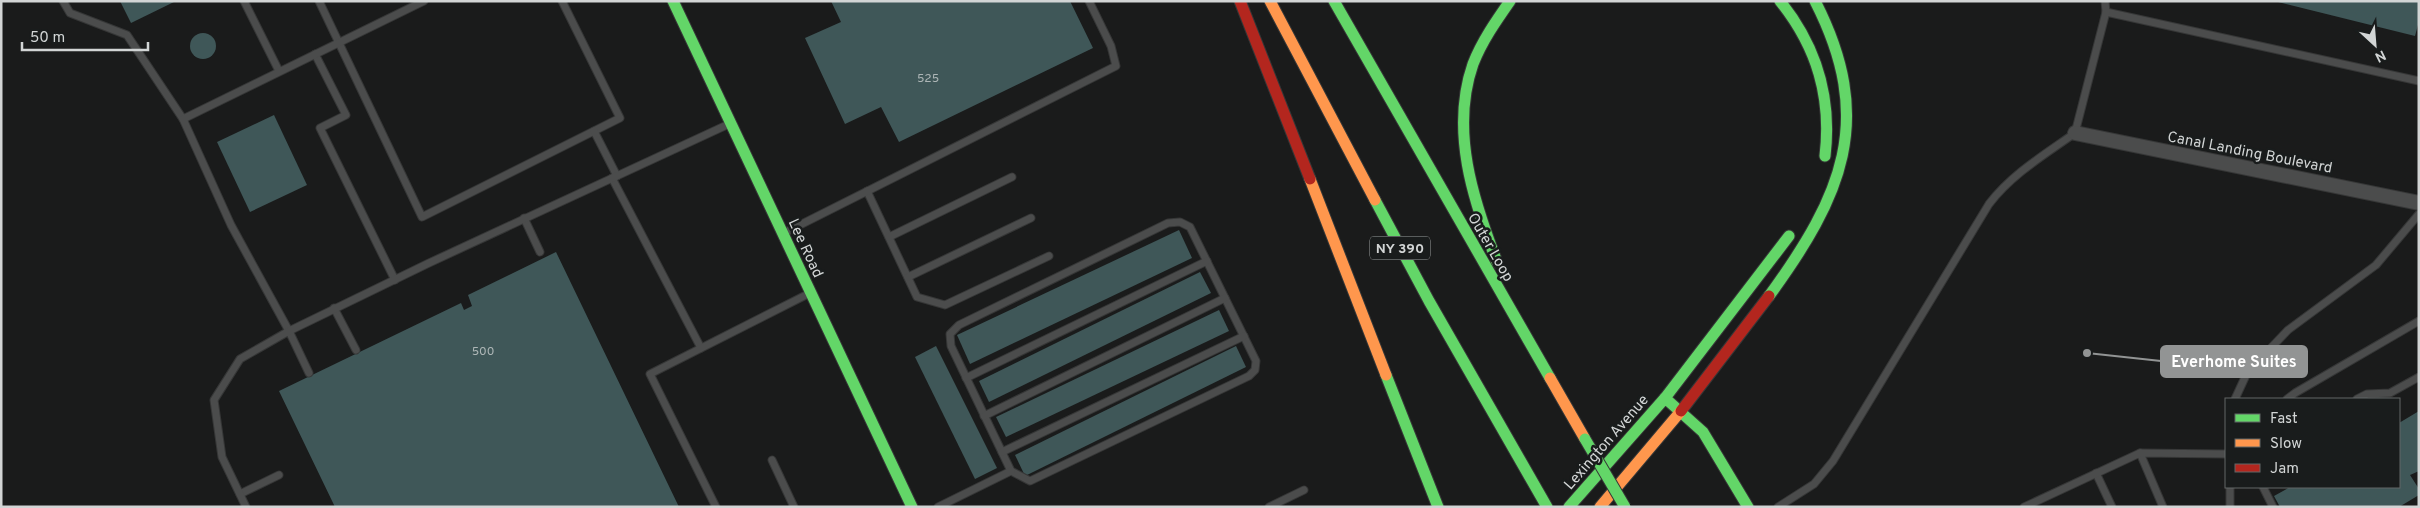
<svg xmlns="http://www.w3.org/2000/svg" width="2420" height="508" font-family="Overpass,sans-serif">
<style>
.building{fill:#3f5758}
.lines{fill:none;stroke-linecap:round;stroke-linejoin:round}
.lane-casing{stroke:#363737;stroke-width:9}
.street-casing{stroke:#363737;stroke-width:16}
.fast-casing{stroke:#363737;stroke-width:13}
.slow-casing{stroke:#363737;stroke-width:13}
.jam-casing{stroke:#363737;stroke-width:13}
.lane{stroke:#4b4c4c;stroke-width:7}
.street{stroke:#4b4c4c;stroke-width:14}
.fast{stroke:#63d668;stroke-width:11}
.slow{stroke:#ff974d;stroke-width:11}
.jam{stroke:#b3261e;stroke-width:11}
.fast-bridge-casing{stroke:#363737;stroke-width:13;stroke-linecap:butt}
.fast-bridge{stroke:#63d668;stroke-width:11}
.labels{text-anchor:middle;stroke-width:5;stroke-linejoin:round;paint-order:stroke}
.number-label{font-size:12px;fill:#adb6b6}
.shield{fill:#191c1c;stroke:#9a9e9e;stroke-width:1}
.shield-label{font-size:14px;font-weight:bold;fill:#d2d5d5}
.street-label{font-size:15px;fill:#d2d5d5;stroke:#191c1c}
.leader{fill:none;stroke:#929494;stroke-width:2}
.callout-dot{fill:#929494;stroke:#191c1c;stroke-width:2}
.callout{fill:#929494;stroke:#929494;stroke-width:2}
.callout-label{font-size:16px;text-anchor:middle;font-weight:bold;fill:#fff}
</style>
<rect width="100%" height="100%" fill="#1a1b1b"/>
<!-- building -->
<g class="building">
<path d="M120 1H176L131 23Z"/>
<path d="M831 1H1070L1093 48 899 142 881 107 845 124 805 38 841 22Z"/>
<path d="M2274 1H2419V21L2415 36Z"/>
<circle cx="203" cy="46" r="13"/>
<path d="M274 115 307 185 250 212 217 142Z"/>
<path d="M1179 230 1192 258 970 364 957 335Z"/>
<path d="M556 252 679 507H335L279 391 461 303 464 310 472 306 468 295Z"/>
<path d="M1200 272 1211 293 989 402 979 381Z"/>
<path d="M1219 310 1229 331 1006 437 996 417Z"/>
<path d="M936 346 997 468 975 479 915 357Z"/>
<path d="M1236 346 1246 367 1025 476 1015 455Z"/>
<path d="M2419 411V471L2410 475 2419 489V495L2399 507H2280L2274 496 2290 487H2399V423Z"/>
</g>
<g class="lines">
<!-- lane casing -->
<g class="lane-casing">
<g id="lane">
<path d="M63 1 70 13 127 35 183 119"/>
<path d="M244 1 279 71"/>
<path d="M319 1 422 217 620 118 562 1"/>
<path d="M2106 12 2419 81"/>
<path d="M315 54 346 115 320 128 395 280"/>
<path d="M594 131 617 176"/>
<path d="M612 178 701 348"/>
<path d="M867 191 917 297 945 305 1049 256"/>
<path d="M524 218 540 252"/>
<path d="M1180 222 1190 227 1256 361 1255 370 1249 376 1030 481 1011 471 951 346 950 334 959 325 1168 223Z"/>
<path d="M784 233 1116 66 1111 46 1089 1"/>
<path d="M889 237 1012 177"/>
<path d="M908 277 1031 218"/>
<path d="M334 308 356 350"/>
<path d="M309 373 289 331 231 225 183 119 424 1"/>
<path d="M966 378 1207 261"/>
<path d="M2235 399 2247 373 2288 330 2376 265 2419 214"/>
<path d="M2287 399 2295 393 2419 321"/>
<path d="M2357 399 2367 394 2390 393 2419 377"/>
<path d="M984 416 1225 298"/>
<path d="M1002 452 1244 336"/>
<path d="M2140 453 2163 507"/>
<path d="M772 460 794 507"/>
<path d="M2096 473 2112 507"/>
<path d="M2230 487V507"/>
<path d="M2263 487 2273 507"/>
<path d="M240 494 279 475"/>
<path d="M246 507 222 457 214 400 240 359 289 331 429 263 729 124"/>
<path d="M716 507 650 374 808 294"/>
<path d="M938 507 1011 471"/>
<path d="M1269 507 1304 490"/>
<path d="M1778 507 1814 484 1833 461 1989 204C2012 174 2044 155 2075 133L2106 12 2105 1"/>
<path d="M2024 507 2140 453 2226 454"/>
</g>
</g>
<!-- street casing -->
<g class="street-casing">
<path id="street" d="M2075 133 2419 203"/>
</g>
<!-- fast casing -->
<g class="fast-casing">
<g id="fast">
<path d="M673 1 912 507"/>
<path d="M1334 1 1550 378"/>
<path d="M1780 1C1817 47 1832 97 1825 156"/>
<path d="M1375 200 1429 301 1547 507"/>
<path d="M1497 262C1473 200 1450 130 1473 64 1482 41 1496 21 1510 1"/>
<path d="M1769 296C1842 196 1876 120 1815 1"/>
<path d="M1386 375 1438 507"/>
<path d="M1665 398 1789 236"/>
<path d="M1569 507 1665 398 1703 432 1748 507"/>
</g>
</g>
<!-- slow casing -->
<g class="slow-casing">
<g id="slow">
<path d="M1270 1 1375 200"/>
<path d="M1310 179 1386 375"/>
<path d="M1550 378 1585 439"/>
<path d="M1600 507 1681 411"/>
</g>
</g>
<!-- jam casing -->
<g class="jam-casing">
<g id="jam">
<path d="M1240 1 1310 179"/>
<path d="M1681 411 1769 296"/>
</g>
</g>
<!-- lane -->
<use href="#lane" class="lane"/>
<!-- street -->
<use href="#street" class="street"/>
<!-- fast -->
<use href="#fast" class="fast"/>
<!-- slow -->
<use href="#slow" class="slow"/>
<!-- jam -->
<use href="#jam" class="jam"/>
<!-- fast-bridge casing -->
<g class="fast-bridge-casing">
<path id="fast-bridge" d="M1585 439 1625 507"/>
</g>
<!-- fast-bridge -->
<use href="#fast-bridge" class="fast-bridge"/>
</g>
<g class="labels">
<!-- number labels -->
<g class="number-label">
<text x="928" y="82">525</text>
<text x="483" y="355">500</text>
</g>
<!-- shield labels -->
<rect class="shield" x="1370" y="236.5" width="60" height="23" rx="4"/>
<g class="shield-label">
<text x="1400" y="253">NY 390</text>
</g>
<!-- street labels -->
<g class="street-label">
<text transform="translate(2250 152) rotate(11)" y="5">Canal Landing Boulevard</text>
<text transform="translate(1491 247) rotate(60)" y="5">Outer Loop</text>
<text transform="translate(806 248) rotate(65)" y="5">Lee Road</text>
<text transform="translate(1606 442) rotate(-49)" y="5">Lexington Avenue</text>
</g>
</g>
<!-- callouts -->
<path class="leader" d="M2087 353L2161 361"/>
<circle class="callout-dot" cx="2087" cy="353" r="5"/>
<rect class="callout" x="2161" y="346" width="146" height="31" rx="5"/>
<g class="callout-label">
<text x="2234" y="367">Everhome Suites</text>
</g>
<!-- border -->
<rect width="2420" height="508" fill="none" stroke="#d2d5d5" stroke-width="5"/>
<!-- legend -->
<rect x="2225" y="398" width="175" height="90" fill="#191c1c" stroke="#636666"/>
<rect x="2235" y="414" width="25" height="8" fill="#63d668" stroke="#636666"/>
<text x="2270" y="423" font-size="15" fill="#d2d5d5">Fast</text>
<rect x="2235" y="439" width="25" height="8" fill="#ff974d" stroke="#636666"/>
<text x="2270" y="448" font-size="15" fill="#d2d5d5">Slow</text>
<rect x="2235" y="464" width="25" height="8" fill="#b3261e" stroke="#636666"/>
<text x="2270" y="473" font-size="15" fill="#d2d5d5">Jam</text>
<!-- north arrow -->
<g transform="translate(2375 45) rotate(154)" stroke="#191c1c" stroke-width="4" paint-order="stroke">
<path d="M0-4L9 19L0 12L-9 19Z" fill="#d2d5d5"/>
<text y="-8" font-size="14" font-weight="bold" text-anchor="middle" fill="#d2d5d5">N</text>
</g>
<!-- scale -->
<path d="M22 42v8h126v-8" fill="none" stroke="#d2d5d5" stroke-width="2.5"/>
<text x="30" y="42" font-size="15" fill="#d2d5d5" stroke="#191c1c" stroke-width="4" paint-order="stroke">50 m</text>
</svg>
